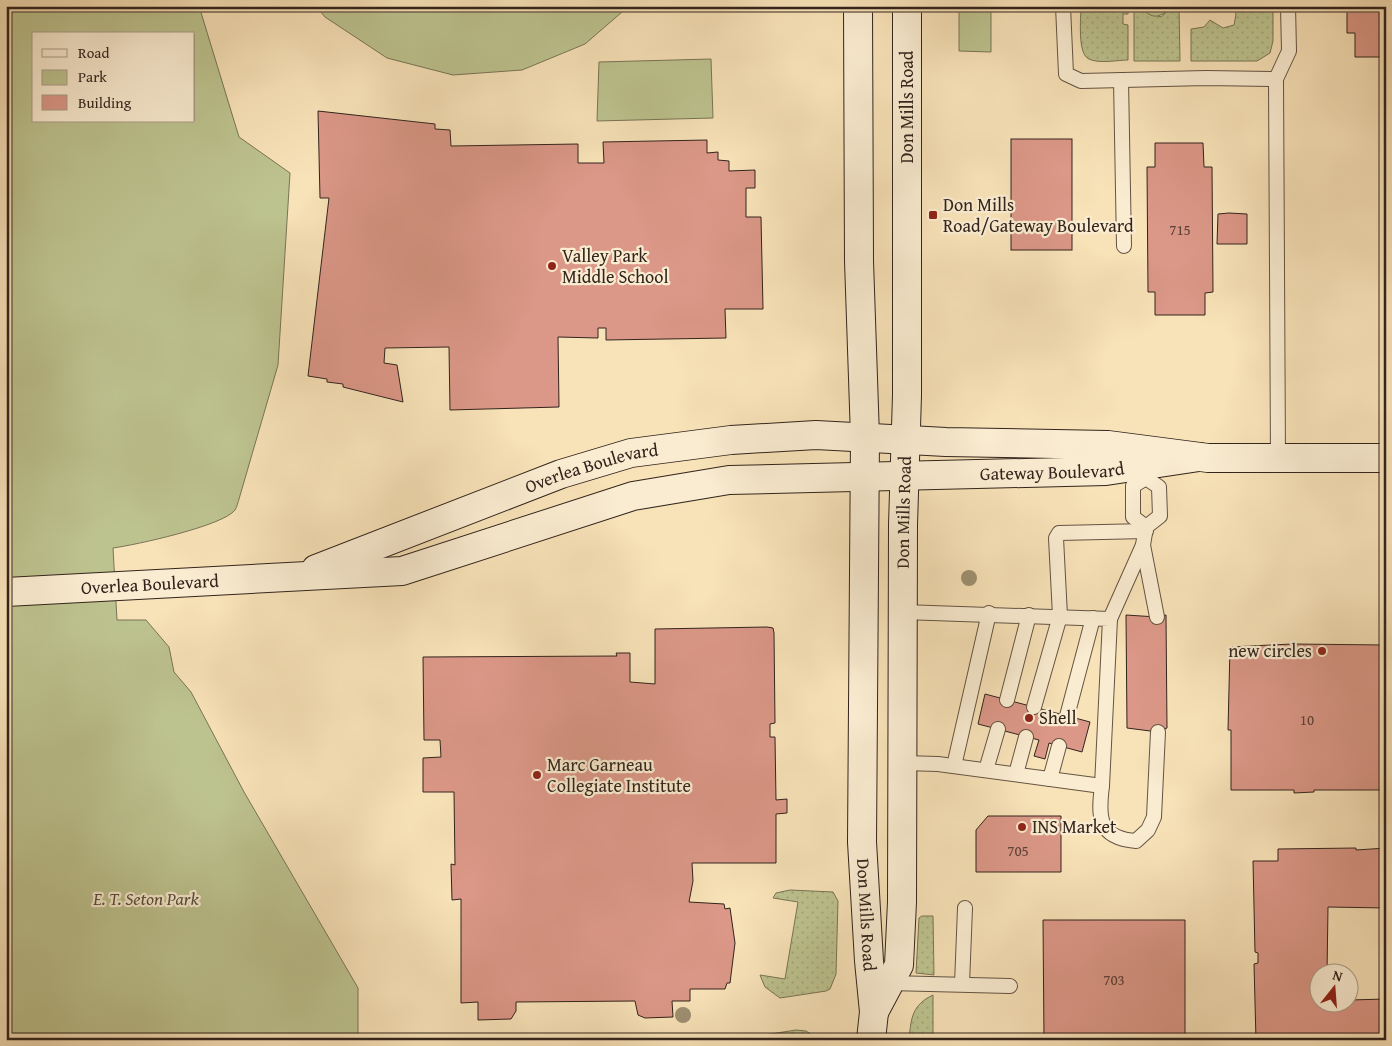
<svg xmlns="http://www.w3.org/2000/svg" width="1392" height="1046" font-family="'Gentium Book Plus',serif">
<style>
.grass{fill:url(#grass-dots);stroke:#787456}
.green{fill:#bdc38f;stroke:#787456;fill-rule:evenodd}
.building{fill:#db9787;stroke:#32241c}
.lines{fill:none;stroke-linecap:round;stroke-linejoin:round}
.lane-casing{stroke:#645443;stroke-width:16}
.secondary-casing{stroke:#32241c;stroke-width:30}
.lane{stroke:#faecd1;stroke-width:14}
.secondary{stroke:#faecd1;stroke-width:28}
.tree{fill:#9e9072}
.poi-dot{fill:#8f2418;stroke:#faecd1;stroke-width:2}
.labels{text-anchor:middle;stroke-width:4.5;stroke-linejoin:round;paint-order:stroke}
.number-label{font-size:15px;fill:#5c4137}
.street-label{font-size:18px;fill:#32241c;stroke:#faecd1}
.poi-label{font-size:18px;fill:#32241c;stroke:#faecd1;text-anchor:start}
.park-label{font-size:18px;font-style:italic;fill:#554c39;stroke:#faecd1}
</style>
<defs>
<pattern id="grass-dots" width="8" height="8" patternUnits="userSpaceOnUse" patternTransform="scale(1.25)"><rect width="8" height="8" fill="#bdc38f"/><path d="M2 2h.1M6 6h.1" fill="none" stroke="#a3a77b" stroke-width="1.8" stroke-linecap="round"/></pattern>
</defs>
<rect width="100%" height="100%" fill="#f8e2b8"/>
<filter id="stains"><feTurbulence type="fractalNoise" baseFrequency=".004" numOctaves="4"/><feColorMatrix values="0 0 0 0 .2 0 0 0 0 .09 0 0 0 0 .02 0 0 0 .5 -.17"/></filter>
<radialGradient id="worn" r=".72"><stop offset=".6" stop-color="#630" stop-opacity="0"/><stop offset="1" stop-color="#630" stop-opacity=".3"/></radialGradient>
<!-- grass -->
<g class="grass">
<path d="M1081 6H1123L1128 8V14H1123V24L1128 25V60C1118 60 1099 64 1089 59 1077 54 1081 18 1081 6Z"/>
<path d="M1134 6H1139L1144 11 1161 17 1173 6H1179L1180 61H1134Z"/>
<path d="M1233 6H1273V41L1270 53 1257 61H1191V29L1204 27 1210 20 1223 28 1234 25 1236 14Z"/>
<path d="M790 890 833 892 838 901 836 974 830 989 826 991 780 998 765 987 760 975 785 979 798 902 773 898 776 893Z"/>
<path d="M922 916H933L934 975 916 973 919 918Z"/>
<path d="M933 995V1040H909C911 1018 912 1005 933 995Z"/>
<path d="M796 1030 806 1031 820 1040H764V1035Z"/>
</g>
<!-- green -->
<g class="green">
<path d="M6 6H199L239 137 290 173 278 365 239 499C238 502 237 507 235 510 223 526 135 545 113 548L117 620H146L169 647 174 672 191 692 244 792 358 988V1040H6ZM34 34H194V121H34Z"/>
<path d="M316 6H629L585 44 522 70 453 75 387 58 325 17Z"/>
<path d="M959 6H991V52L959 51Z"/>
<path d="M1139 6H1173C1159 18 1154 21 1139 6Z"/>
<path d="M711 59 713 118 597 121 599 62Z"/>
</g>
<!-- building -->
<g class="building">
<path d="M1347 6H1386V57H1355V33H1347Z"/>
<path d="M318 111 435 124V129L450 130 451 146 578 144V163H604L603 142 707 140V153L718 152V160L729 161V171L755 170V188H746V217H761L763 309H725L726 338 606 340V328H598V338L558 337 559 407 450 410 449 347 385 348 384 363 397 365 403 402 343 387V384L327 382V379L308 376 329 198H320Z"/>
<rect x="1011" y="139" width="61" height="111"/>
<path d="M1155 143H1203L1204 167H1212L1213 292 1205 293V315H1155V292H1148L1147 167H1155Z"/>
<path d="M1229 213 1247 214V244H1217L1218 214Z"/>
<path d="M1126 615 1157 617 1166 615 1167 728 1158 732 1127 728Z"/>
<path d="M767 627 773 628 774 633 775 723 770 724V737H775L776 800 787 799V813L776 814V863H692L693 881 689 902 724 904 725 909 730 908 735 943 730 983H727L725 989H690V1001H672L673 1017 645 1018 638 1015 635 1001 516 1002V1011L511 1019 478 1020V1002L461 1003V899L452 900 451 864 455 865 454 792H423V758L441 757 440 740H424L423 657 617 656 616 653H630V682L655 684V629Z"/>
<path d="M1292 644 1386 645V790H1314V792L1294 793V790H1231V730H1228L1230 647Z"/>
<path d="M985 694 1090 722 1082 752 1049 743 1045 759 1034 756 1039 740 978 724Z"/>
<path d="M988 816H1061V872H976V830Z"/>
<path d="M1356 848V850L1386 848V908L1328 907 1327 974H1320V1004H1350V1000L1386 999V1040H1256L1254 964 1258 963V953L1255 952 1253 861H1278V849Z"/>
<path d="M1043 920H1185V1040H1044Z"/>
</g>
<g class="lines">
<!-- lane casing -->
<g class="lane-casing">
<g id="lane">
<path d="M1063 6 1066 74 1081 81 1206 78 1276 79"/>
<path d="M1121 80 1124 246"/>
<path d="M1278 457 1276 79 1289 51 1288 6"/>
<path d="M1146 527 1133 517V486L1146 478"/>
<path d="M1143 545 1157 617"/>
<path d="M1110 619 1143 545 1146 527 1160 516 1159 487 1146 478"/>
<path d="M1007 700 1029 615"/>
<path d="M1034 707 1060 616 1056 538 1059 533 1146 531"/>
<path d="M1067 716 1093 618"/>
<path d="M903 763 938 764 1102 786 1110 619 903 612"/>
<path d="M954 766 989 613"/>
<path d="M986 770 998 729"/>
<path d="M1016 774 1026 737"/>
<path d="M1050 779 1059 746"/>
<path d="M1102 786C1098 817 1098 838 1136 841L1148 830 1154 817 1158 732"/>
<path d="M889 983 1010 986"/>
<path d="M962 984 965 908"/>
</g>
</g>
<!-- secondary casing -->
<g class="secondary-casing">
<g id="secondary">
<path id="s1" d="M858 6 859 261 865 437 862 842 869 961 874 1012 871 1040"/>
<path id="s2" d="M316 569 561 474 631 453 731 440 816 435 946 442 1108 445 1208 458H1386"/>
<path id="s3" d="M6 592 402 571 633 496 729 480 1106 471 1199 457"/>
<path id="s4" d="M874 1012 899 965 902 902 903 525 907 395V6"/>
</g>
</g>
<!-- lane -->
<use href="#lane" class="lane"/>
<!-- secondary -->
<use href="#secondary" class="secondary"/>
</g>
<!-- trees -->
<g class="tree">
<circle cx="969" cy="578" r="8"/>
<circle cx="683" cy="1015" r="8"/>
</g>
<!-- markers -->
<g class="poi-dot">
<rect x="928" y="210" width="10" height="10" rx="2.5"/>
<circle cx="552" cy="266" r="5"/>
<circle cx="1322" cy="651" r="5"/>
<circle cx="1029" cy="718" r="5"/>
<circle cx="537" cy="775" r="5"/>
<circle cx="1022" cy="827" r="5"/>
</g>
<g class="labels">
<!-- number labels -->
<g class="number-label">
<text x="1180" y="235">715</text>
<text x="1307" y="725">10</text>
<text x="1018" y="856">705</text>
<text x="1114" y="985">703</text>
</g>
<!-- street labels -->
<g class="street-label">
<text transform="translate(907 107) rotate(-90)" y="6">Don Mills Road</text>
<text dy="6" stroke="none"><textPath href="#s2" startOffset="294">Overlea Boulevard</textPath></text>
<text dy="6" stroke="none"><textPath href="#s3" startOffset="1060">Gateway Boulevard</textPath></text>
<text dy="6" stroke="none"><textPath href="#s4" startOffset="506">Don Mills Road</textPath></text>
<text dy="6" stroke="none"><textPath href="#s3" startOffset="144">Overlea Boulevard</textPath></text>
<text dy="6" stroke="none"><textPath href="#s1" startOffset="909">Don Mills Road</textPath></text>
</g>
<!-- poi labels -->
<g class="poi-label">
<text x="943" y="211">Don Mills<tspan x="943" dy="21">Road/Gateway Boulevard</tspan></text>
<text x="562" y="262">Valley Park<tspan x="562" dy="21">Middle School</tspan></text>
<text x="1312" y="657" text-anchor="end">new circles</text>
<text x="1039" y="724">Shell</text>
<text x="547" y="771">Marc Garneau<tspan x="547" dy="21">Collegiate Institute</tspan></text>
<text x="1032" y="833">INS Market</text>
</g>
<!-- park labels -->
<g class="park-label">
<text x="146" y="905">E. T. Seton Park</text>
</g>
</g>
<!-- margin -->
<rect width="1392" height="1046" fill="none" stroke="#f8e2b8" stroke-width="25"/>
<rect x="8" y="8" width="1377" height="1031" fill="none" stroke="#32241c" stroke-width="2.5"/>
<rect x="12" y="12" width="1367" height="1021" fill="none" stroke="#32241c"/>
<!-- legend -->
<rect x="32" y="32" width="162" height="90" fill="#faecd1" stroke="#aa9c89"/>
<rect x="42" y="49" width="25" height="8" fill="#faecd1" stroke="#aa9c89"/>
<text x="78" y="58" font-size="15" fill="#32241c">Road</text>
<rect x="42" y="70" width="25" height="15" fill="#bdc38f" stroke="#aa9c89"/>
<text x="78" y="82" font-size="15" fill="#32241c">Park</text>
<rect x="42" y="95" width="25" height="15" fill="#db9787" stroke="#aa9c89"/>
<text x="78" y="108" font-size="15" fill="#32241c">Building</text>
<!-- north arrow -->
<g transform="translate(1334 988) rotate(17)"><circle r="24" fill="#faecd1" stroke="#aa9c89"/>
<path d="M0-4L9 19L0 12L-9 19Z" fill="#8f2418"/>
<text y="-8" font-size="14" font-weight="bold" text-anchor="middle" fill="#32241c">N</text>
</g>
<rect width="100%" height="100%" filter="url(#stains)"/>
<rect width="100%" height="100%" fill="url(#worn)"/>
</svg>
